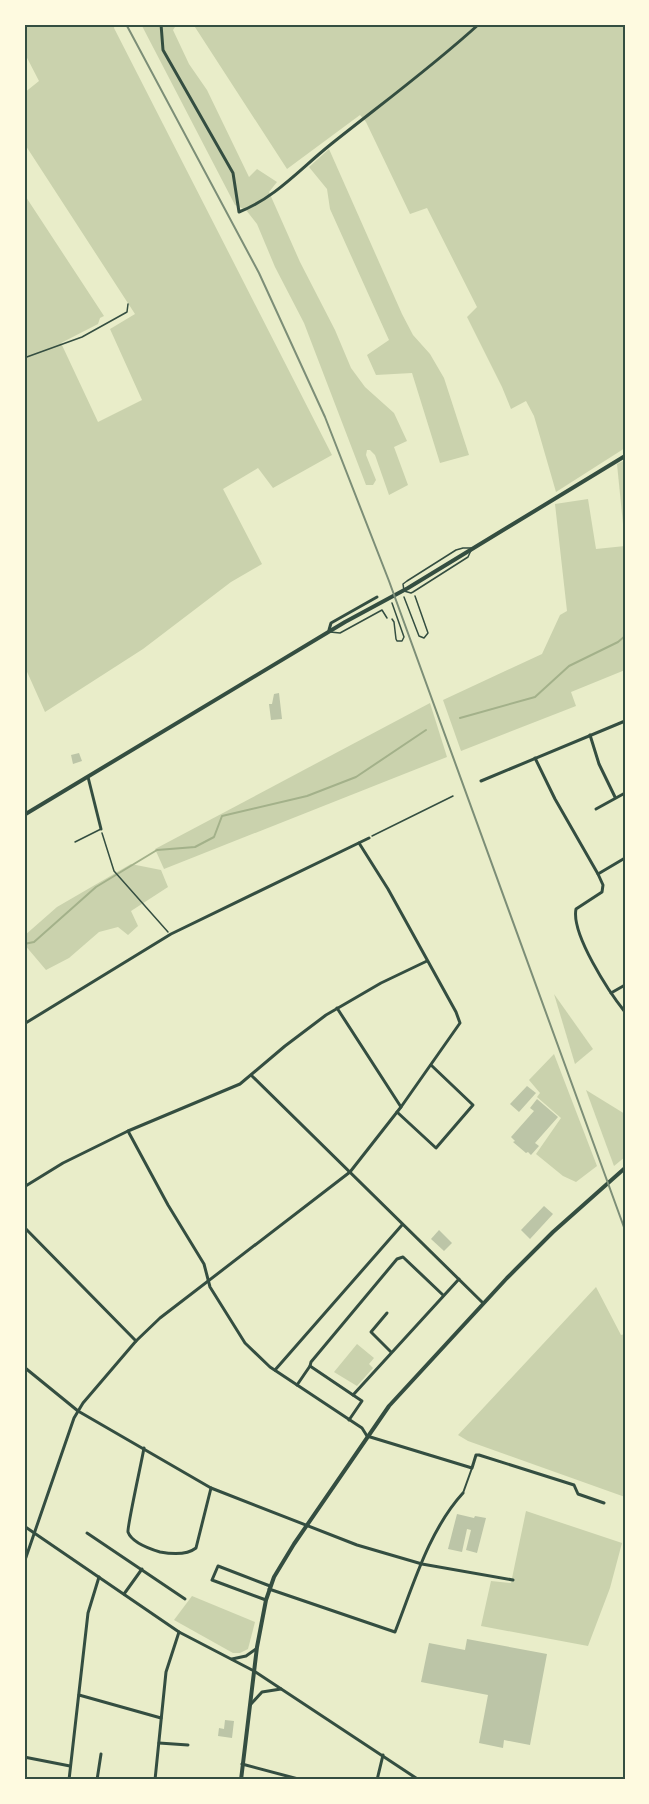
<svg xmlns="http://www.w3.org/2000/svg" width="649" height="1804" font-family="'IBM Plex Serif',serif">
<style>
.green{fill:#cad2ad}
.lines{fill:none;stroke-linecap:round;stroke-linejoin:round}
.stream{stroke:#a3b18a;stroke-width:2}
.building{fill:#bcc5a7}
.path{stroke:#344e41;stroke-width:1.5}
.service{stroke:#344e41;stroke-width:1.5}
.pedestrian{stroke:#344e41;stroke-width:2}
.minor{stroke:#344e41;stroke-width:3}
.tertiary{stroke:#344e41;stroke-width:4}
.rail{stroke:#7c8e77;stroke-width:2}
.neatline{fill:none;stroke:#344e41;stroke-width:2}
</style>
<rect width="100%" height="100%" fill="#e9edc9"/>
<!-- green -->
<g class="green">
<path d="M24 24H115L114 28 332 455 273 488 258 468 223 489 262 564 231 582 143 649 45 712 24 665V194L104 316 100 318 98 324 61 343 98 422 142 400 110 329 135 314 24 143V93L39 81 24 52Z"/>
<path d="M141 24H177L173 30 189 64 207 90 249 177 257 169 277 182 269 192 300 262 335 330 351 368 365 387 394 413 407 441 394 447 408 485 389 495 375 455 370 450H367L366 455 376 480 373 485H366L304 323 275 267 257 224 246 210 235 205Z"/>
<path d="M193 24H625V448L556 492 534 416 526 401 511 409 502 387 467 317 477 307 427 208 410 214 366 122 360 115 287 169Z"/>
<path d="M329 149 402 314 413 335 430 354 444 378 469 455 440 463 412 373 376 375 367 355 389 340 330 209 327 189 309 167Z"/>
<path d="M625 460V544L617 464Z"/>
<path d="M588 499 596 549 625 546V670L571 692 576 706 461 751 443 700 542 654 560 615 567 611 555 504Z"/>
<path d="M430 703 447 757 164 869 155 849Z"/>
<path d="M131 864 161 870 168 887 131 911 138 926 128 935 118 927 99 932 69 958 46 970 24 944V936L57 907Z"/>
<path d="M554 994 593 1049 575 1064Z"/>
<path d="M554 1054 597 1166 576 1182 563 1176 536 1154 561 1118 537 1097 540 1093 529 1080Z"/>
<path d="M586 1090 625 1114V1157L614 1166Z"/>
<path d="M596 1287 621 1335 625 1334V1497L468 1441 458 1435Z"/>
<path d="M357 1344 374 1358 369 1364 373 1368 357 1386 334 1372Z"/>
<path d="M526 1511 622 1543 610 1588 588 1646 481 1626 491 1581 511 1583Z"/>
<path d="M192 1596 255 1622 248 1649 240 1653H233L174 1620Z"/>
</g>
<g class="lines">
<!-- stream -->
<g class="stream">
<path d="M460 718 535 697 569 666 618 642 625 636"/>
<path d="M24 944 34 942 96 887 157 850 195 847 214 837 222 816 307 796 356 777 426 730"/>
</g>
</g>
<!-- building -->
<g class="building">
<path d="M279 693 282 719 271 720 269 704H272L274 694Z"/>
<path d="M79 753 82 761 73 764 71 755Z"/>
<path d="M527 1086 536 1093 519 1112 510 1104Z"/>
<path d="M537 1099 558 1117 535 1143 539 1146 531 1155 528 1152 526 1153 513 1142 515 1141 511 1137 534 1111 530 1108Z"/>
<path d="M544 1206 553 1214 530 1239 521 1230Z"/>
<path d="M439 1230 452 1243 444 1251 431 1239Z"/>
<path d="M457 1514 474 1518 475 1516 486 1518 477 1553 466 1550 471 1530 467 1529 462 1552 448 1549Z"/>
<path d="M467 1639 547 1654 530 1745 504 1740 503 1748 479 1743 488 1695 421 1682 429 1643 465 1650Z"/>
<path d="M225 1720 234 1721 232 1738 218 1736 219 1728 224 1729Z"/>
</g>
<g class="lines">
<!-- path -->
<g class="path">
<path d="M404 597 419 636 424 638 428 633 415 596"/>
<path d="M392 603 404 637 402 641H397L396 639 394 622 392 619"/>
<path d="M102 833 114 871 168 932"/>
<path d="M372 836 453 796"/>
</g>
<!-- service -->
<g class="service">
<path d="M24 358 82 337 127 312 128 304"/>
<path d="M463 548H472L468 557 413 592 411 593 404 591 403 584 407 581 456 550Z"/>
<path d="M330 632 340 633 382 610 387 618"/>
<path d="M75 842 101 829"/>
</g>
<!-- pedestrian -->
<path class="pedestrian" d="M463 1493 472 1468"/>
<!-- minor -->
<g class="minor">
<path d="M161 24 163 50 233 173 239 212C275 198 300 169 330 145 380 105 432 67 479 24"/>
<path d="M329 630 331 623 377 597"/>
<path d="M590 735 599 764 615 797"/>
<path d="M535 758 555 799 598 874 603 885 602 892 576 909C571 934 609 992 625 1012"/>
<path d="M88 777 101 829"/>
<path d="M481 781 625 721"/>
<path d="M596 809 625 793"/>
<path d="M598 874 625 858"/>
<path d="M611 993 625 985"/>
<path d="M337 1008 401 1107"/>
<path d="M24 1024 171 934 369 838"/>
<path d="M252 1076 483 1303"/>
<path d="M397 1112 436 1148 473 1105 431 1065"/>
<path d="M128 1131 168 1205 204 1264 210 1287 245 1343 270 1367 362 1428 367 1436 472 1468 476 1455H479L574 1485 578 1494 604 1503"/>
<path d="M24 1187 63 1163 128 1131 240 1084 285 1046 326 1015 381 983 427 961"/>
<path d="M24 1227 136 1341"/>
<path d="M387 1313 371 1332 391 1352"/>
<path d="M310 1366 353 1395 459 1279"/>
<path d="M24 1367 78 1411 211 1488 357 1545 422 1564 513 1580"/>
<path d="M275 1370 402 1225"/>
<path d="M297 1385 310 1366 311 1362 397 1259 403 1257 443 1295"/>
<path d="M349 1420 362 1401 353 1395"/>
<path d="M144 1448C142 1460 127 1527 128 1532 132 1543 150 1549 160 1552 171 1554 187 1555 196 1548L211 1488"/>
<path d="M24 1526 179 1632 254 1671 419 1780"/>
<path d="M87 1533 185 1599"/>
<path d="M24 1563 74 1418 83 1403 136 1341 160 1318 350 1172 401 1107 460 1023 456 1012 388 889 359 843"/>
<path d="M269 1589 395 1632C413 1586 429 1530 463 1493"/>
<path d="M124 1594 142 1569"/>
<path d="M266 1600 212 1580 218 1566 270 1586"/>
<path d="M232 1659 246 1656 256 1649"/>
<path d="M79 1695 161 1718"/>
<path d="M251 1704 262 1692 281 1689"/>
<path d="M159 1743 188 1745"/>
<path d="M24 1757 70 1766"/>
<path d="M242 1764 302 1780"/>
<path d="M69 1780 88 1613 99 1577"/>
<path d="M97 1780 101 1754"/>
<path d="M155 1780 166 1672 179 1632"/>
<path d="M377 1780 383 1755"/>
</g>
<!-- tertiary -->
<g class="tertiary">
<path d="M24 815 345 622 408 588 625 456"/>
<path d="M241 1780 257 1647 266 1600 274 1577 294 1544 389 1406 507 1278 553 1232 625 1168"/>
</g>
<!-- rail -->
<path class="rail" d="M126 24 259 273 325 417 389 581 625 1230"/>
</g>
<!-- border -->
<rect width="649" height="1804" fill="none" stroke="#fefae0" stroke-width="51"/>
<rect x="26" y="26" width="598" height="1752" class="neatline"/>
</svg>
